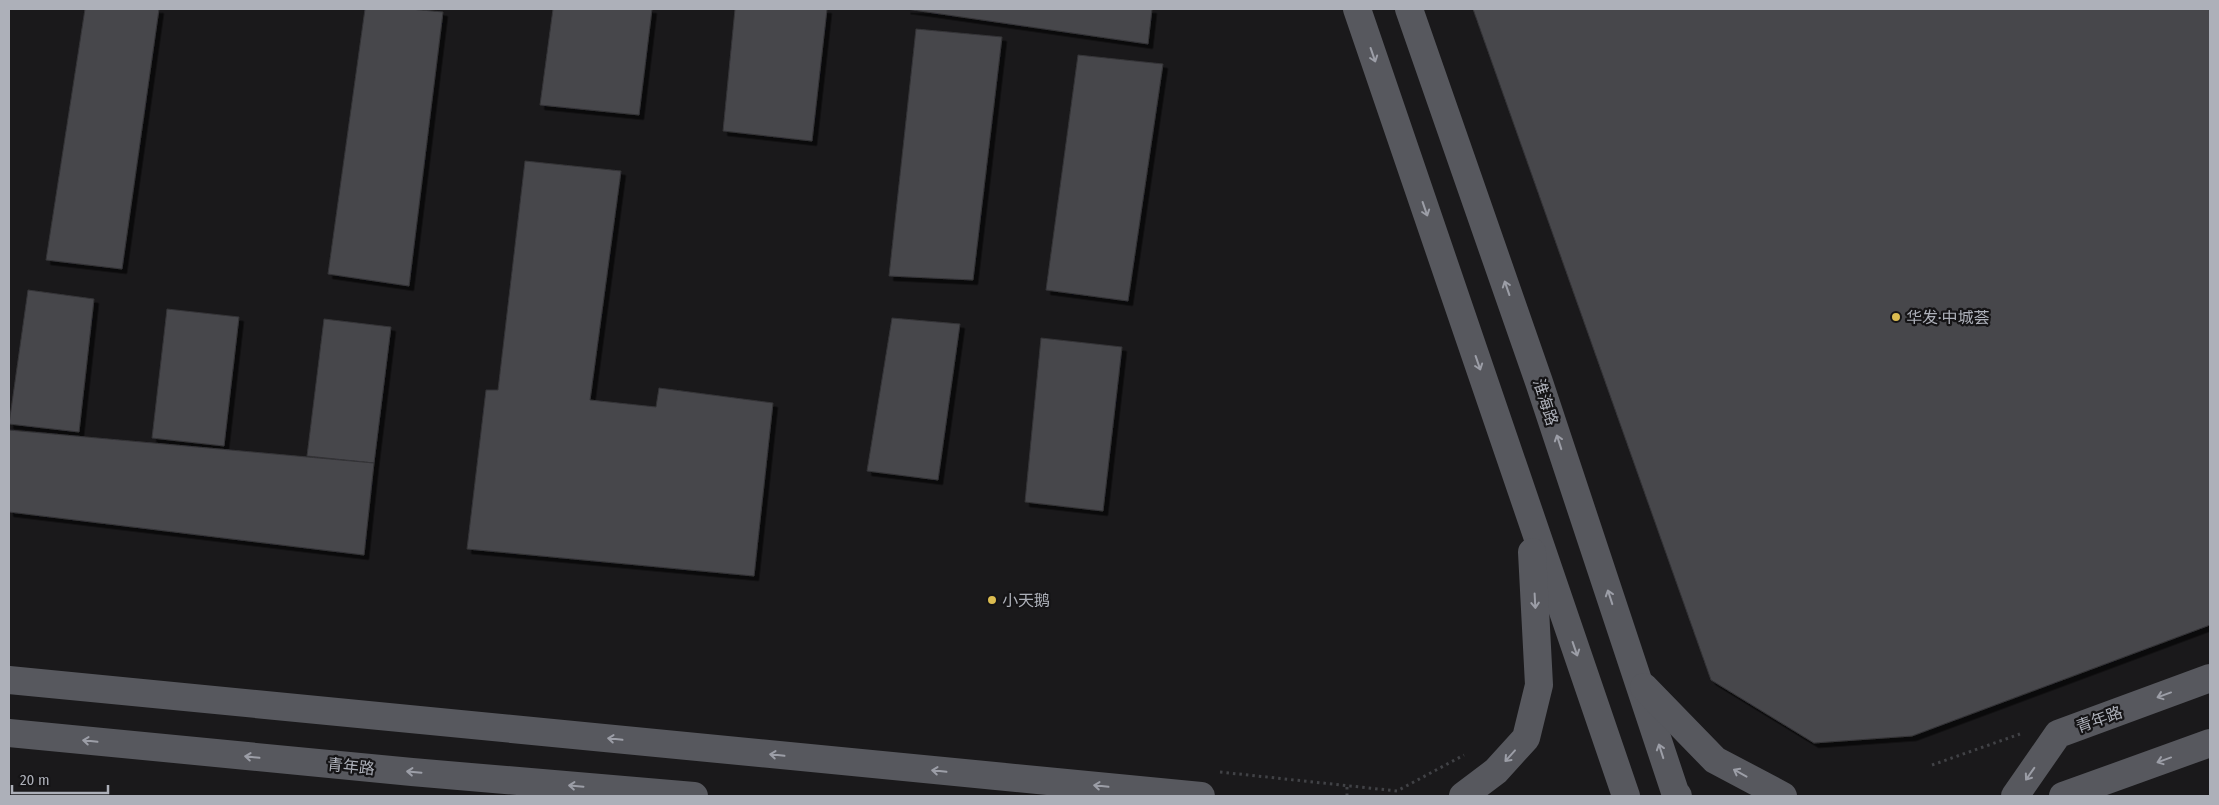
<svg xmlns="http://www.w3.org/2000/svg" width="2219" height="805" font-family="'Fira Sans Condensed','Noto Sans SC',sans-serif">
<style>
.building{fill:#47464b;stroke:#343437;filter:url(#shadow)}
.lines{fill:none;stroke-linecap:round;stroke-linejoin:round}
.path{stroke:#414246;stroke-width:3;stroke-dasharray:2.5 4;stroke-linecap:butt}
.major{stroke:#57585e;stroke-width:28}
.oneway{stroke:#9c9ea7}
.poi-dot{fill:#dcbc50;stroke:#151416;stroke-width:2}
.labels{text-anchor:middle;stroke-width:4.5;stroke-linejoin:round;paint-order:stroke}
.poi-label{font-size:16px;fill:#adb0b9;stroke:#151416;text-anchor:start}
.street-label{font-size:16px;fill:#adb0b9;stroke:#151416}
</style>
<defs>
<filter id="shadow"><feDropShadow dx="4.5" dy="4.5" stdDeviation="0" flood-color="#0009"/></filter>
</defs>
<rect width="100%" height="100%" fill="#1a191b"/>
<!-- building -->
<g class="building">
<path d="M85 9H159L122 269 46 260Z"/>
<path d="M365 9H410L443 12 409 286 328 274Z"/>
<path d="M553 9H652L639 115 540 105Z"/>
<path d="M735 9H827L812 141 723 131Z"/>
<path d="M906 9H1152L1148 44Z"/>
<path d="M1473 9H2210V625L1912 736 1814 743 1711 680Z"/>
<path d="M916 29 1002 37 973 280 889 276Z"/>
<path d="M1078 55 1163 64 1128 301 1046 290Z"/>
<path d="M525 161 621 171 590 400 656 407 659 388 773 403 754 576 467 549 486 390H498Z"/>
<path d="M28 290 94 299 79 432 9 424Z"/>
<path d="M167 309 239 317 224 446 152 438Z"/>
<path d="M892 318 960 324 938 480 867 471Z"/>
<path d="M324 319 391 327 374 463 307 456Z"/>
<path d="M1041 338 1122 347 1103 511 1025 502Z"/>
<path d="M9 430 374 463 364 555 9 512Z"/>
</g>
<g class="lines">
<!-- path -->
<g class="path">
<path d="M1932 765 2020 734"/>
<path d="M1220 772 1397 791 1464 755"/>
<path d="M1347 796V786"/>
</g>
<!-- major -->
<g class="major">
<path d="M1357 9 1626 796"/>
<path d="M1409 9 1539 382 1675 792 1678 796"/>
<path d="M9 680 1201 796"/>
<path d="M1644 687 1715 760 1783 796"/>
<path d="M9 733 412 772 694 796"/>
<path d="M1463 796 1496 771 1526 738 1539 685 1532 552"/>
<path d="M2015 796 2058 734 2210 678"/>
<path d="M2063 796 2210 743"/>
</g>
</g>
<!-- one-way arrows -->
<defs><path id="oneway-shaft" d="M-6 0H5M1.5-3L5.5 0L1.5 3" fill="none" stroke-width="1.6" stroke-linecap="round" stroke-linejoin="round" transform="scale(1.25)"/></defs>
<g class="oneway">
<use href="#oneway-shaft" transform="translate(1373 55) rotate(71)"/>
<use href="#oneway-shaft" transform="translate(1425 209) rotate(71)"/>
<use href="#oneway-shaft" transform="translate(1507 288) rotate(-109)"/>
<use href="#oneway-shaft" transform="translate(1478 363) rotate(71)"/>
<use href="#oneway-shaft" transform="translate(1559 442) rotate(-108)"/>
<use href="#oneway-shaft" transform="translate(1610 597) rotate(-108)"/>
<use href="#oneway-shaft" transform="translate(1535 601) rotate(87)"/>
<use href="#oneway-shaft" transform="translate(1575 649) rotate(71)"/>
<use href="#oneway-shaft" transform="translate(2164 695) rotate(160)"/>
<use href="#oneway-shaft" transform="translate(615 739) rotate(-174)"/>
<use href="#oneway-shaft" transform="translate(90 741) rotate(-174)"/>
<use href="#oneway-shaft" transform="translate(1661 751) rotate(-108)"/>
<use href="#oneway-shaft" transform="translate(777 755) rotate(-174)"/>
<use href="#oneway-shaft" transform="translate(1510 756) rotate(132)"/>
<use href="#oneway-shaft" transform="translate(252 757) rotate(-174)"/>
<use href="#oneway-shaft" transform="translate(2164 760) rotate(160)"/>
<use href="#oneway-shaft" transform="translate(939 771) rotate(-174)"/>
<use href="#oneway-shaft" transform="translate(414 772) rotate(-175)"/>
<use href="#oneway-shaft" transform="translate(1740 773) rotate(-151)"/>
<use href="#oneway-shaft" transform="translate(2030 774) rotate(125)"/>
<use href="#oneway-shaft" transform="translate(576 786) rotate(-175)"/>
<use href="#oneway-shaft" transform="translate(1101 786) rotate(-174)"/>
</g>
<!-- markers -->
<g class="poi-dot">
<circle cx="1896" cy="317" r="5"/>
<circle cx="992" cy="600" r="5"/>
</g>
<g class="labels">
<!-- poi labels -->
<g class="poi-label">
<text x="1906" y="323">华发·中城荟</text>
<text x="1002" y="606">小天鹅</text>
</g>
<!-- street labels -->
<g class="street-label">
<text transform="translate(1546 402) rotate(72)" y="6">淮海路</text>
<text transform="translate(2099 719) rotate(-20)" y="6">青年路</text>
<text transform="translate(351 766) rotate(6)" y="6">青年路</text>
</g>
</g>
<!-- border -->
<rect width="2219" height="805" fill="none" stroke="#adb0b9" stroke-width="20"/>
<!-- scale -->
<path d="M12 785v8h96v-8" fill="none" stroke="#adb0b9" stroke-width="2.5"/>
<text x="20" y="785" font-size="15" fill="#adb0b9" stroke="#151416" stroke-width="4" paint-order="stroke">20 m</text>
</svg>
